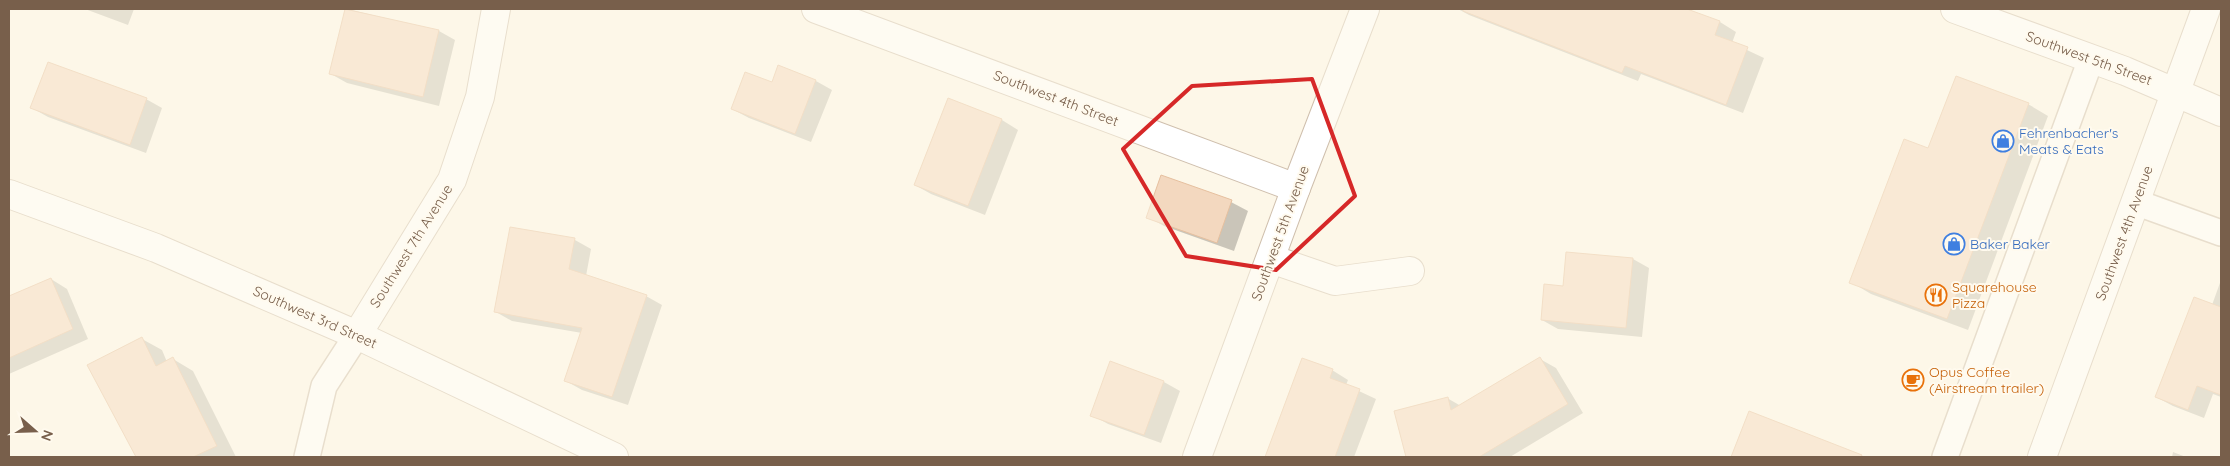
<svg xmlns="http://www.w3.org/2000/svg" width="2230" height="466" font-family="Quicksand,sans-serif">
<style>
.shadow{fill:#0003}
.building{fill:#f3d8bf;stroke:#e6c09f}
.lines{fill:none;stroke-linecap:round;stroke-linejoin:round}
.service-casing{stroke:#cfbfad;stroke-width:28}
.minor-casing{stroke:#cfbfad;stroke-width:30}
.tertiary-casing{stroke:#cfbfad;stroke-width:30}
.service{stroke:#fff;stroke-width:25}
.minor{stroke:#fff;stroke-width:28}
.tertiary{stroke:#fff;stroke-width:28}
.marked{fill:none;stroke:#d62828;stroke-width:4;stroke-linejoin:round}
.labels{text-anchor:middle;stroke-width:4;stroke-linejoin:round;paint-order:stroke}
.street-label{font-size:14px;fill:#785f4b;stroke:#fffaee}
.shop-label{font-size:14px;fill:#366cbe;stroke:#fffaee;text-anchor:start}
.food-label{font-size:14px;fill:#c56008;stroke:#fffaee;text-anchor:start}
</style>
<rect width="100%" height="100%" fill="#fdf7e8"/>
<!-- shadow -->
<g class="shadow">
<path d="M85 9H134L128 25Z"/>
<path d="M347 9 439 31 455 40 439 106 347 83 331 74Z"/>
<path d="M1458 9H1664L1684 17 1687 10 1720 22 1736 32 1732 43 1764 58 1743 113 1641 74 1638 81 1469 15Z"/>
<path d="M779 67 816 81 832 90 811 142 749 118 732 109 773 84Z"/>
<path d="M146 99 162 108 146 153 48 117 32 108Z"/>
<path d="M948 100 1002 120 1018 130 985 215 931 194 915 185Z"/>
<path d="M2028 104 2048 116 1968 330 1871 294 1851 282 1929 150Z"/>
<path d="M1231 202 1248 211 1234 251 1164 226 1148 217Z"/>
<path d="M575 240 591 249 586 276 646 296 662 305 628 405 582 390 566 381 582 333 512 321 496 312Z"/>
<path d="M1567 253 1633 259 1649 268 1642 337 1558 329 1542 320 1564 287Z"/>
<path d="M51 279 67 289 88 339 9 374V298Z"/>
<path d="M2221 280V397L2213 394 2204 418 2173 406 2156 397 2212 305Z"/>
<path d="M142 339 162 350 167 362 173 359 193 371 236 457H136L89 365Z"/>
<path d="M1540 359 1556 368 1583 413 1510 457H1407L1395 411 1447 398 1461 406Z"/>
<path d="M1332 370 1348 380 1346 385 1376 399 1354 457H1278L1268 452Z"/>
<path d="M1164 382 1180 391 1161 443 1108 424 1092 415Z"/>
<path d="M1750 413 1844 449 1857 457H1733Z"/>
<path d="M2173 452 2186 457H2172Z"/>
</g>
<!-- building -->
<g class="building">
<path d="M345 9 439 30 423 97 329 74Z"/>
<path d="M1463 9H1687L1720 21 1715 35 1748 47 1726 105 1625 66 1622 73 1463 11Z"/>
<path d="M48 62 147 98 130 145 30 108Z"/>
<path d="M778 65 816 80 795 134 731 109 745 72 772 82Z"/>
<path d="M1956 76 2029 103 1947 319 1849 283 1904 139 1928 148Z"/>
<path d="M948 98 1002 119 968 206 914 185Z"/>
<path d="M1161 175 1232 200 1217 243 1146 218Z"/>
<path d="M510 227 575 238 569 269 647 295 612 397 564 381 582 328 494 312Z"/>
<path d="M1566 252 1633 258 1626 328 1541 320 1544 284 1563 286Z"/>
<path d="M51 278 73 329 9 358V296Z"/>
<path d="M2194 297 2221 307V395L2197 386 2188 410 2155 397Z"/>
<path d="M142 337 156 366 173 357 217 446 193 457H136L87 365Z"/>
<path d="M1540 357 1568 404 1479 457H1406L1394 411 1448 397 1451 410Z"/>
<path d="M1302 358 1333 369 1330 378 1360 389 1335 457H1265Z"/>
<path d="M1110 361 1164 381 1144 435 1090 416Z"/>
<path d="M1749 411 1862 455 1861 457H1731Z"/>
</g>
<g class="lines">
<!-- service casing -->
<g class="service-casing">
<g id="service">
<path d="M2135 202 2221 233"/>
<path d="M307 457 324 386 357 335"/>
<path d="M1945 457 2091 59"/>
</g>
</g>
<!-- minor casing -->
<g class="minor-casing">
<g id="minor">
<path d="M816 9 1296 188"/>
<path d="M1955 9 2125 71 2221 112"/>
<path d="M9 194 156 248 357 335 614 457"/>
<path d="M1271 259 1335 281 1410 271"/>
<path d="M357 335 452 180 480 97 496 9"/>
<path d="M1197 457 1296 188 1365 9"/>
</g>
</g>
<!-- tertiary casing -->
<g class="tertiary-casing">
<path id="tertiary" d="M2042 457 2206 9"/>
</g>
<!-- service -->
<use href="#service" class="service"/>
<!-- minor -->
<use href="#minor" class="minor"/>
<!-- tertiary -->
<use href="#tertiary" class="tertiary"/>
</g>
<!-- marked area -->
<path d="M0 0H2230V466H0ZM1312 79 1355 196 1276 270 1186 256 1123 149 1192 86Z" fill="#fdf7e8" fill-opacity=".55" fill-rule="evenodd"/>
<path class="marked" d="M1312 79 1355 196 1276 270 1186 256 1123 149 1192 86Z"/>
<!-- icons -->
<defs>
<g id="shop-ring" transform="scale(1.125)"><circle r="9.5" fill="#fffaee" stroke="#3f7fe0" stroke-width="1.5"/><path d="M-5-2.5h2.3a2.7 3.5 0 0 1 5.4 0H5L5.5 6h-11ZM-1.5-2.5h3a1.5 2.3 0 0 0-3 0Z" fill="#3f7fe0"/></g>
<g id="restaurant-ring" transform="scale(1.125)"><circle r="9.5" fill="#fffaee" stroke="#e8710a" stroke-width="1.5"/><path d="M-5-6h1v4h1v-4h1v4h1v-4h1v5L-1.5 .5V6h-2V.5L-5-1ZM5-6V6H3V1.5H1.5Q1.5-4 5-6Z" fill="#e8710a"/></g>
<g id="cafe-ring" transform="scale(1.125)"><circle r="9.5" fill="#fffaee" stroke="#e8710a" stroke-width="1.5"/><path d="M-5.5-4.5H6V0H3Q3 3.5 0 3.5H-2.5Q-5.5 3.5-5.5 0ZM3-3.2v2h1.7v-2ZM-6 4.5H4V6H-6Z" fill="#e8710a"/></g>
</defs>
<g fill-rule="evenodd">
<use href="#shop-ring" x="2003" y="141"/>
<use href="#shop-ring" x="1954" y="244"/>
<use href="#restaurant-ring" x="1936" y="295"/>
<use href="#cafe-ring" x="1913" y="380"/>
</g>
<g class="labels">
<!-- street labels -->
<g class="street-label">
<text transform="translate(2089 58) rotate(20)" y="5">Southwest 5th Street</text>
<text transform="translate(1056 98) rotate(21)" y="5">Southwest 4th Street</text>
<text transform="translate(1280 233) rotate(-70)" y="5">Southwest 5th Avenue</text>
<text transform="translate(2124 233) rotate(-70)" y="5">Southwest 4th Avenue</text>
<text transform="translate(411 246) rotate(-58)" y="5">Southwest 7th Avenue</text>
<text transform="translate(315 317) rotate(24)" y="5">Southwest 3rd Street</text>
</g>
<!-- shop labels -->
<g class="shop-label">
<text x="2019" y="138">Fehrenbacher's<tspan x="2019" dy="16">Meats &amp; Eats</tspan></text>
<text x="1970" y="249">Baker Baker</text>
</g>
<!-- food labels -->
<g class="food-label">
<text x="1952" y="292">Squarehouse<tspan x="1952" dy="16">Pizza</tspan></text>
<text x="1929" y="377">Opus Coffee<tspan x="1929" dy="16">(Airstream trailer)</tspan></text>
</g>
</g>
<!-- border -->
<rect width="2230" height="466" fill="none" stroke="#785f4b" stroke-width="20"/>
<!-- north arrow -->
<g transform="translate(35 431) rotate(110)" stroke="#fffaee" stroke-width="4" paint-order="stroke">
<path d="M0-4L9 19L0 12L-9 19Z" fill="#785f4b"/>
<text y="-8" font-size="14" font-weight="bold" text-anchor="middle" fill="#785f4b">N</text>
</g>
</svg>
